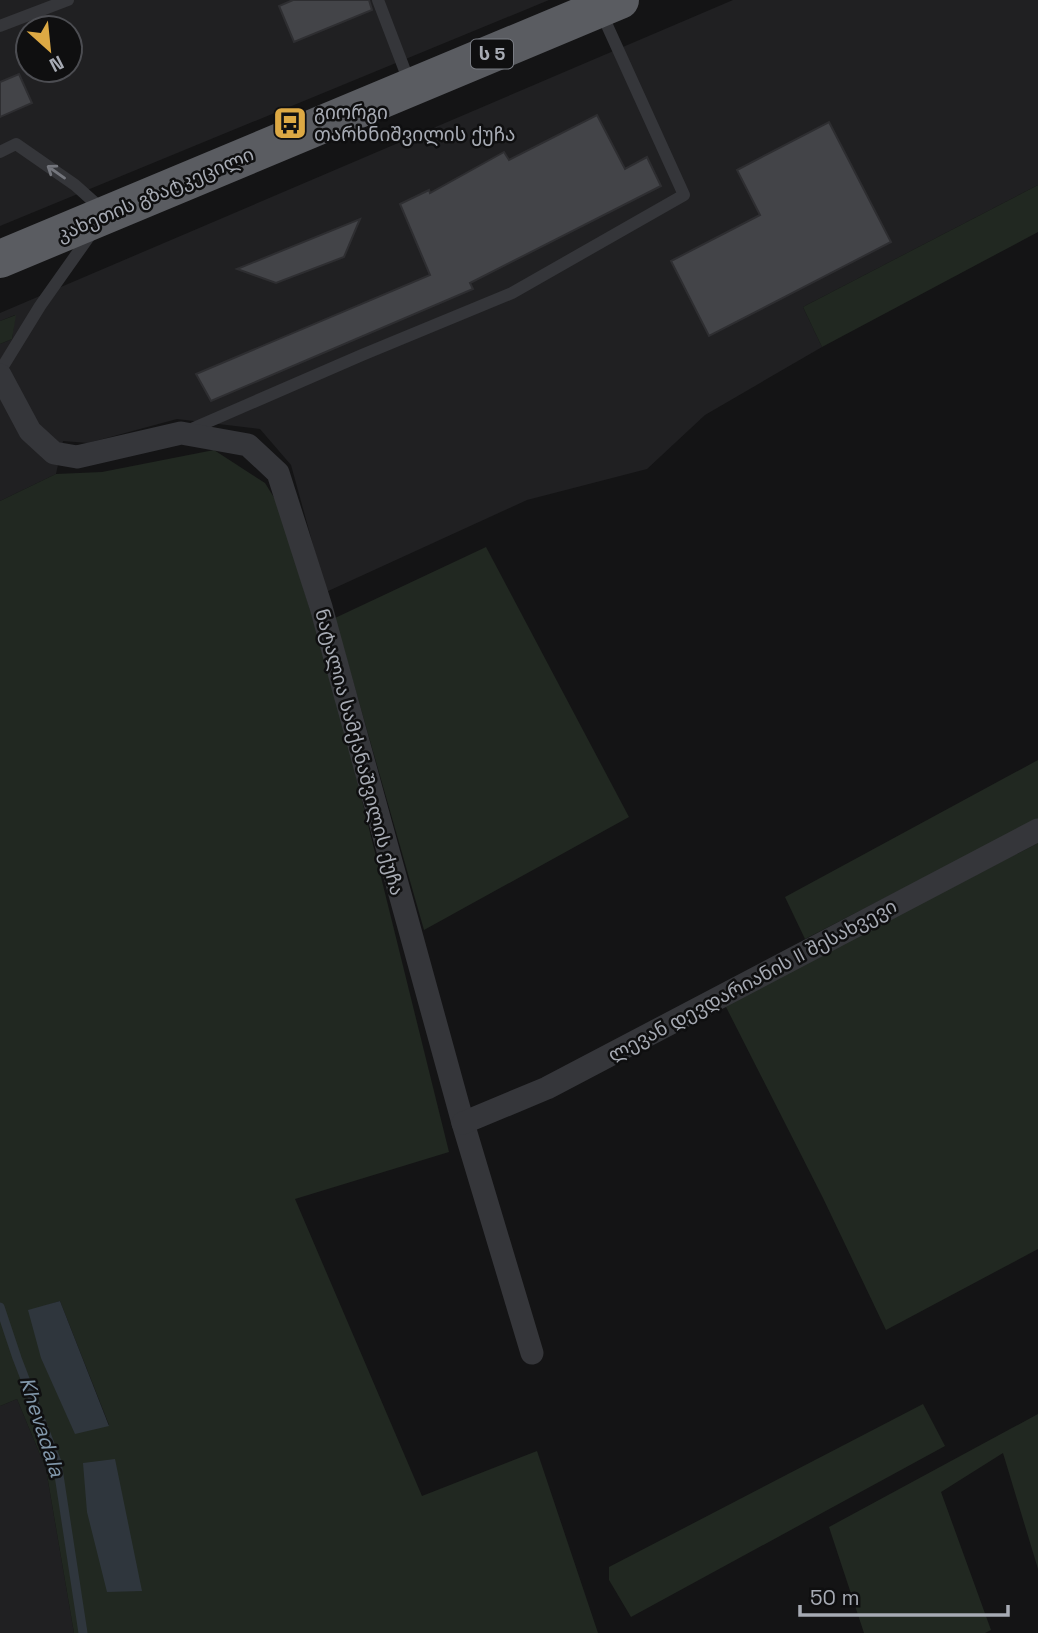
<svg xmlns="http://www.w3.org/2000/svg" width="1038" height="1633" font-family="'Space Grotesk','Noto Sans Georgian',sans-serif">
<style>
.built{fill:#202022;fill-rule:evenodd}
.green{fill:#212821;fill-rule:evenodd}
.water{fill:#2f363d}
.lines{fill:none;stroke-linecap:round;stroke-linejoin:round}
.stream{stroke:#2f363d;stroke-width:9}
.building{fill:#434448;stroke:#2e2e31;stroke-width:2}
.service{stroke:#35363a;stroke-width:12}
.minor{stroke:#35363a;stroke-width:23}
.trunk{stroke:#5a5c61;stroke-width:38}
.oneway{stroke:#74767d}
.labels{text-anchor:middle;stroke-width:5;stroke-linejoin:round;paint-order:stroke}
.shield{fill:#0f0f10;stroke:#797c83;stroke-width:2}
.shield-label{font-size:18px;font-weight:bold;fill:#a7abb4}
.poi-label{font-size:19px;fill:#a7abb4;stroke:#0f0f10;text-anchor:start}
.street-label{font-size:19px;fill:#a7abb4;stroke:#0f0f10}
.water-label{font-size:21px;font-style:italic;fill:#8298ab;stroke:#0f0f10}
</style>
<rect width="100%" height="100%" fill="#141415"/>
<!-- built -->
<g class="built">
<path d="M0 0H549L0 226ZM28 28H70V70H28Z"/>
<path d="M733 0H1038V185L803 307 822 347 705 415 647 469 527 500 326 592 291 465 260 429 177 419 88 443 63 441 56 474 0 501V344L12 339 15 315 0 321V313Z"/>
<path d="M17 1399 46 1469 74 1633H0V1406Z"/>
</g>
<!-- green -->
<g class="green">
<path d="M1038 185V232L822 347 803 307Z"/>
<path d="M16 315 12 339 0 344V321Z"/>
<path d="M214 450 265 483 278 504 337 699 449 1152 295 1199 422 1496 537 1451 598 1633H74L46 1469 17 1399 0 1406V501L56 474 102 472ZM60 1301 109 1425V1426L29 1311Z"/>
<path d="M486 547 629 817 424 930 335 618Z"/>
<path d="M1038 760V819L805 939 785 897Z"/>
<path d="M1038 843V1249L886 1330 823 1198 725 1005Z"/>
<path d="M923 1404 945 1446 631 1617 609 1580V1567Z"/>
<path d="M1038 1414V1569L1003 1453 941 1492 991 1630 985 1633H864L829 1527Z"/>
</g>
<!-- water -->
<g class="water">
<path d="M60 1301 109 1426 75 1434 41 1358 28 1310Z"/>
<path d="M115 1459 142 1591 107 1592 87 1512 83 1463Z"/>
</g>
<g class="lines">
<!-- stream -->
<path class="stream" d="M0 1307 17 1358 57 1462 83 1633"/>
</g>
<!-- building -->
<g class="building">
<path d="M293 0H369L372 10 294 42 279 6Z"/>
<path d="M19 74 32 103 0 117V82Z"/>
<path d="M597 115 625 169 647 157 661 186 470 283 473 289 211 401 196 374 430 275 400 204 429 190 430 193 504 152 509 160Z"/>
<path d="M829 122 891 242 709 336 671 261 760 215 737 170Z"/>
<path d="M360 219 344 257 276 283 237 269Z"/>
</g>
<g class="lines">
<!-- service -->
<g class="service">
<path d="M378 0 410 84"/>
<path d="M0 26 68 0"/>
<path d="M0 152 16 144 75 185 104 211"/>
<path d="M0 371 40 306 93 231"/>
<path d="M187 431 362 355 512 293 684 195 601 12"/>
</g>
<!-- minor -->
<g class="minor">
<path d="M0 375 30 431 54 453 77 457 181 433 248 445 278 473 321 607 463 1123 532 1353"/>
<path d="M463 1123 547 1088 1038 830"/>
</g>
<!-- trunk -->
<path class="trunk" d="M0 259 620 0"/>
</g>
<!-- one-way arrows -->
<defs><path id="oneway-shaft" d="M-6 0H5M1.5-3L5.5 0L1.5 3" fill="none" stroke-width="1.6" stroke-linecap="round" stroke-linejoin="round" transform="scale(1.75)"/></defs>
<use class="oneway" href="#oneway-shaft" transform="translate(56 172) rotate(-145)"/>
<!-- icons -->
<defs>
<g id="bus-square" transform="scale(1.75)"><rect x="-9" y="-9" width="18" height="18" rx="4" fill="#dda944" stroke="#0f0f10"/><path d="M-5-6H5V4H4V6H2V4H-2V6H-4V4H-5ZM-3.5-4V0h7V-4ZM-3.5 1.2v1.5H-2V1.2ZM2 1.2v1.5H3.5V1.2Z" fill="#111"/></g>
</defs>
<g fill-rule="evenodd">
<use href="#bus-square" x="290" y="123"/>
</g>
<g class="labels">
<!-- shield labels -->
<rect class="shield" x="471" y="39.5" width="42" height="29" rx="5"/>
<g class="shield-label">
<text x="492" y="60">ს 5</text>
</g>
<!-- poi labels -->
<g class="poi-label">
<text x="314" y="119">გიორგი<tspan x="314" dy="22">თარხნიშვილის ქუჩა</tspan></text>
</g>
<!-- street labels -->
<g class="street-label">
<text transform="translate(155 194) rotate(-23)" y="7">კახეთის გზატკეცილი</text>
<text transform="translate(360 752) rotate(75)" y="7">ნატალია სამქანაშვილის ქუჩა</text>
<text transform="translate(752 980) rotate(-28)" y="7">ლევან დევდარიანის II შესახვევი</text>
</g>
<!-- water labels -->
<g class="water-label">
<text transform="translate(42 1427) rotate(72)" y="7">Khevadala</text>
</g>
</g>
<!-- north arrow -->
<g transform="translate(49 49) rotate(153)"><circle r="33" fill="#0f0f10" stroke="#4c4d52" stroke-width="2"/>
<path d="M0-5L12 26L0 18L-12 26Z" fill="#dda944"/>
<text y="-10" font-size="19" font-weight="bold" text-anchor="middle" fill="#a7abb4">N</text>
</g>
<!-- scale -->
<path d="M800 1605v10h208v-10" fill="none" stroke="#a7abb4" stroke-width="3.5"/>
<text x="810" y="1605" font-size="21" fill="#a7abb4" stroke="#0f0f10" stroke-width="5" paint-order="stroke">50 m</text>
</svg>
